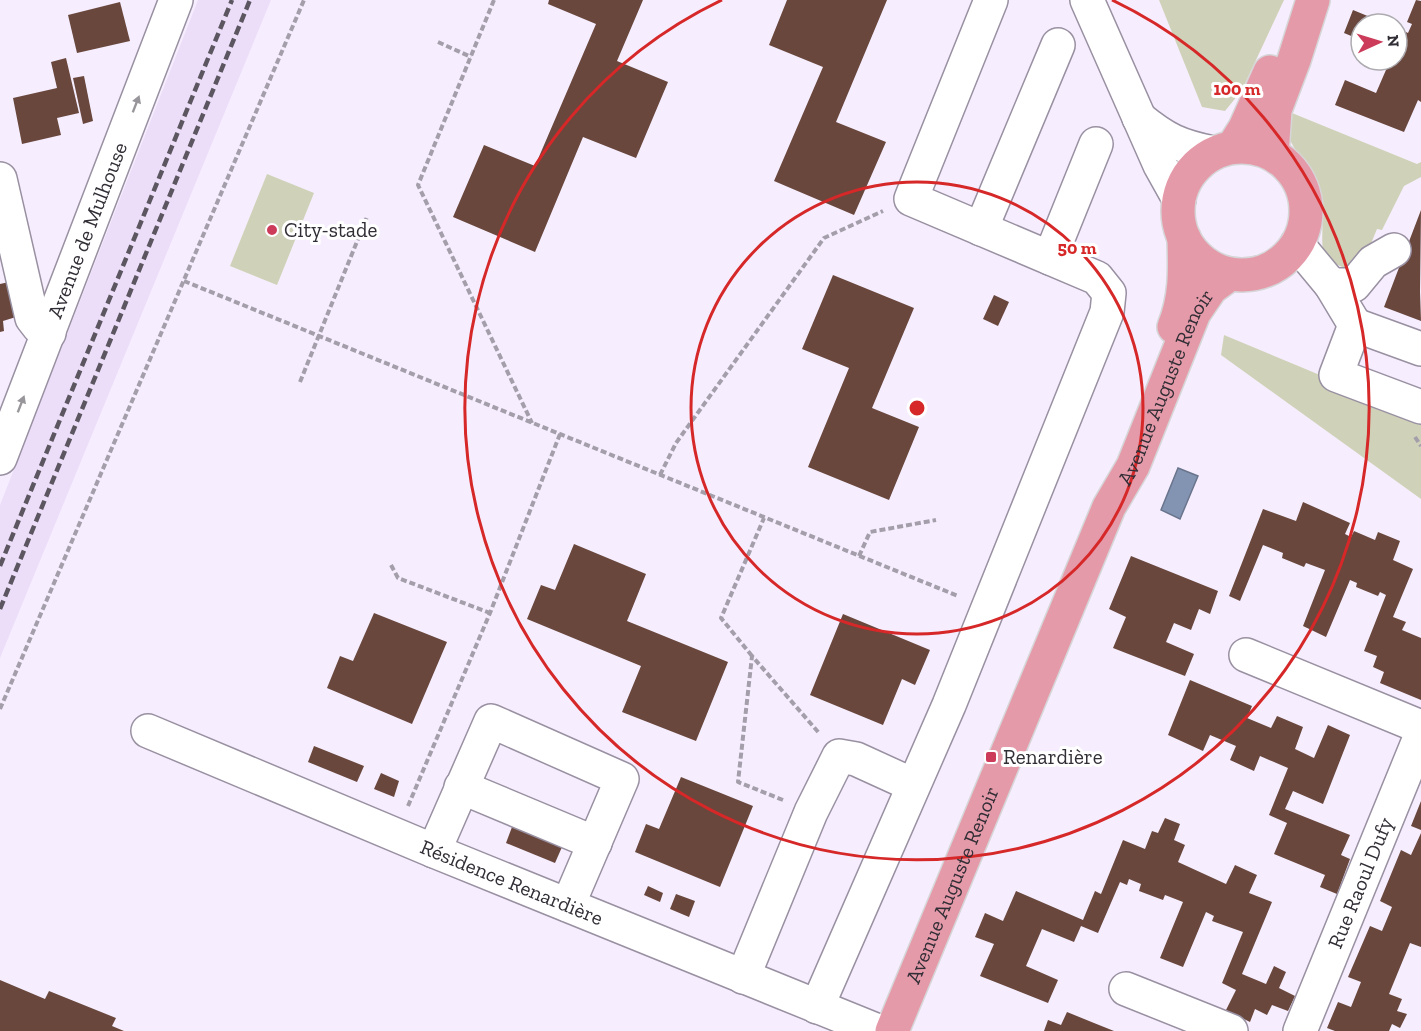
<svg xmlns="http://www.w3.org/2000/svg" width="1421" height="1031" font-family="'Zilla Slab',serif">
<style>
.built{fill:#ecdef9}
.green{fill:#cfd2b8}
.water{fill:#8294b2;stroke:#6a758d;stroke-width:1.5}
.building{fill:#69473d}
.lines{fill:none;stroke-linecap:round;stroke-linejoin:round}
.minor-casing{stroke:#9990a2;stroke-width:36}
.major-casing{stroke:#d6d5d7;stroke-width:36}
.path{stroke:#a49eaa;stroke-width:4;stroke-dasharray:6 3;stroke-linecap:butt}
.minor{stroke:#fff;stroke-width:33}
.major{stroke:#e59aa9;stroke-width:33}
.rail{stroke:#5b5660;stroke-width:4.5;stroke-dasharray:9 4.5;stroke-linecap:butt}
.oneway{fill:#98969a}
.ring{fill:none;stroke:#d62828;stroke-width:3}
.poi-dot{fill:#cc3c5a;stroke:#fff;stroke-width:2}
.labels{text-anchor:middle;stroke-width:6;stroke-linejoin:round;paint-order:stroke}
.street-label{font-size:21px;fill:#322e36;stroke:#fff}
.poi-label{font-size:21px;fill:#322e36;stroke:#fff;text-anchor:start}
.centre{fill:#d62828;stroke:#fff;stroke-width:3}
.ring-label{font-size:18px;text-anchor:middle;font-weight:bold;fill:#d62828;stroke:#fff;stroke-width:6;stroke-linejoin:round;paint-order:stroke}
</style>
<rect width="100%" height="100%" fill="#f6eefe"/>
<!-- built -->
<path class="built" d="M198 0H271L0 658V505Z"/>
<!-- green -->
<g class="green">
<path d="M1159 0H1284L1242 90 1225 111 1202 107Z"/>
<path d="M1292 113 1417 164 1421 162V177L1404 186 1382 230 1377 229 1358 275 1324 258C1319 233 1327 209 1319 184 1313 166 1295 155 1289 137Z"/>
<path d="M267 174 314 193 277 285 230 266Z"/>
<path d="M1224 335 1421 417V499L1221 355Z"/>
</g>
<!-- water -->
<path class="water" d="M1178 468 1198 476 1180 519 1161 510Z"/>
<!-- building -->
<g class="building">
<path d="M549 0H643L617 61 668 82 636 158 583 137 535 252 453 217 484 145 535 166 596 24 548 4Z"/>
<path d="M787 0H887L836 122 886 142 854 215 774 181 823 67 769 45Z"/>
<path d="M1416 0 1421 1V102L1418 100 1404 132 1335 105 1345 80 1376 93 1389 63 1396 64 1400 56 1397 55V28L1408 33 1412 24 1407 22Z"/>
<path d="M120 2 130 41 77 53 68 15Z"/>
<path d="M1353 10 1387 24H1361V40L1344 33Z"/>
<path d="M66 58 79 113 57 118 61 135 22 144 13 98 57 88 51 62Z"/>
<path d="M84 76 93 121 83 124 73 78Z"/>
<path d="M1421 210 1420 292 1421 321 1384 307Z"/>
<path d="M833 275 914 308 872 408 919 427 889 500 808 467 849 368 802 349Z"/>
<path d="M18 280 16 317 3 321 4 331 0 332V284Z"/>
<path d="M994 295 1009 302 998 326 983 319Z"/>
<path d="M1303 502 1350 523 1345 534 1351 537 1354 531 1375 540 1378 532 1400 541 1393 560 1413 569 1393 617 1406 622 1402 630 1421 638V700L1380 683 1384 672 1373 667 1377 656 1364 651 1386 595 1380 592 1378 596 1356 587 1357 583 1350 580 1326 637 1303 626 1325 570 1306 563 1304 567 1282 558 1283 553 1263 545 1240 601 1229 596 1263 509 1296 521Z"/>
<path d="M574 544 646 574 627 621 728 662 696 741 622 712 641 666 527 619 541 585 555 590Z"/>
<path d="M1131 556 1218 591 1210 614 1199 609 1191 630 1174 623 1166 642 1194 654 1185 676 1113 648 1126 617 1109 609Z"/>
<path d="M374 613 447 642 412 724 327 688 340 656 353 661Z"/>
<path d="M843 614 930 650 915 685 902 679 883 725 810 695Z"/>
<path d="M1190 680 1252 706 1247 718 1271 728 1277 716 1303 727 1295 749 1314 758 1328 725 1350 735 1323 804 1293 791 1285 809 1350 835 1341 855 1350 859 1337 894 1320 887 1325 875 1274 854 1287 823 1269 815 1288 768 1260 756 1254 771 1230 760 1236 746 1210 735 1203 751 1168 735Z"/>
<path d="M314 746 364 766 357 782 308 762Z"/>
<path d="M381 773 399 781 394 797 374 789Z"/>
<path d="M681 777 753 806 720 887 635 852 646 824 659 829Z"/>
<path d="M1421 801V830L1411 826Z"/>
<path d="M1165 818 1180 824 1174 840 1185 845 1178 862 1226 884 1235 865 1257 875 1249 893 1272 902 1242 974 1266 984 1274 966 1286 972 1279 988 1295 996 1288 1011 1272 1005 1267 1015 1255 1009 1250 1022 1226 1010 1236 990 1222 983 1243 932 1212 921 1214 916 1206 912 1183 967 1160 958 1183 902 1165 895 1163 900 1139 891 1141 884 1129 879 1127 885 1120 882 1098 933 1081 926 1074 942 1042 929 1026 966 1058 980 1048 1003 980 976 994 944 975 937 985 913 1003 921 1016 891 1083 920 1095 891 1101 894 1123 840 1145 849 1152 831 1158 833Z"/>
<path d="M512 827 562 847 555 863 506 843Z"/>
<path d="M1421 833V947L1410 943 1389 994 1402 999 1397 1011 1407 1014 1400 1028 1392 1024 1389 1031H1335L1327 1028 1338 1002 1351 1007 1361 982 1348 977 1370 926 1382 931 1392 907 1380 901 1401 850 1411 855Z"/>
<path d="M648 886 663 893 660 902 644 895Z"/>
<path d="M676 894 695 901 689 917 670 909Z"/>
<path d="M0 980 45 999 49 991 116 1018 112 1026 124 1031H0Z"/>
<path d="M1067 1012 1094 1023 1114 1031H1044L1048 1020 1061 1025Z"/>
</g>
<g class="lines">
<!-- minor casing -->
<g class="minor-casing">
<g id="minor">
<path d="M1087 0 1160 165 1179 199"/>
<path d="M1139 118C1166 140 1179 146 1213 153"/>
<path d="M0 179 32 318 39 327 49 333"/>
<path d="M981 229 1058 45"/>
<path d="M1297 244 1331 285 1355 325"/>
<path d="M1050 258 1096 144"/>
<path d="M1331 285H1354L1373 262 1394 250"/>
<path d="M1421 349 1355 325 1336 375 1421 407"/>
<path id="s1" d="M0 458 176 0"/>
<path d="M1246 655 1421 727"/>
<path id="s2" d="M148 731 434 851 878 1031"/>
<path d="M461 787 595 843"/>
<path d="M434 851 491 721 622 779 568 905"/>
<path d="M743 977 811 812 839 756 856 759 913 785"/>
<path d="M1126 989 1231 1031"/>
<path d="M817 1007 949 705 1107 312 1109 293 1097 278 911 199 991 0"/>
<path id="s3" d="M1300 1031 1421 735"/>
</g>
</g>
<!-- major casing -->
<g class="major-casing">
<g id="major">
<path d="M1233 147 1245 128 1270 72"/>
<circle cx="1242" cy="211" r="64"/>
<path d="M1272 154 1275 110 1294 60 1313 0"/>
<path d="M1174 327C1186 297 1185 270 1184 238"/>
<path id="s4" d="M892 1031 1109 507 1133 466 1194 313 1211 288 1230 274"/>
</g>
</g>
<!-- path -->
<g class="path">
<path d="M494 0 418 185 532 423"/>
<path d="M438 42 471 57"/>
<path d="M184 281 958 596"/>
<path d="M300 382 367 217"/>
<path d="M1415 437 1421 446"/>
<path d="M660 475 676 443 824 238 883 211"/>
<path d="M859 556 870 532 936 520"/>
<path d="M391 565 398 578 490 613"/>
<path d="M752 656 721 618 764 518"/>
<path d="M0 709 304 0"/>
<path d="M783 800 738 782 752 656 819 733"/>
<path d="M408 806 490 613 560 434"/>
</g>
<!-- minor -->
<use href="#minor" class="minor"/>
<!-- major -->
<use href="#major" class="major"/>
<!-- rail -->
<g class="rail">
<path d="M0 566 232 0"/>
<path d="M0 609 250 0"/>
</g>
</g>
<!-- one-way arrows -->
<defs><path id="oneway-solid" d="M-6-.8H1V-3.2L6.5 0L1 3.2V.8H-6Z" transform="scale(1.5)"/></defs>
<g class="oneway">
<use href="#oneway-solid" transform="translate(136 104) rotate(-69)"/>
<use href="#oneway-solid" transform="translate(21 404) rotate(-69)"/>
</g>
<!-- distance rings -->
<g class="ring">
<circle cx="917" cy="408" r="226"/>
<path d="M1112 0A452 452 0 1 1 722 0"/>
</g>
<!-- markers -->
<g class="poi-dot">
<circle cx="272" cy="230" r="6"/>
<rect x="985" y="751" width="12" height="12" rx="3"/>
</g>
<g class="labels">
<!-- street labels -->
<g class="street-label">
<text dy="7" stroke="none"><textPath href="#s1" startOffset="244">Avenue de Mulhouse</textPath></text>
<text dy="7" stroke="none"><textPath href="#s4" startOffset="700">Avenue Auguste Renoir</textPath></text>
<text dy="7" stroke="none"><textPath href="#s2" startOffset="394">Résidence Renardière</textPath></text>
<text dy="7" stroke="none"><textPath href="#s3" startOffset="160">Rue Raoul Dufy</textPath></text>
<text dy="7" stroke="none"><textPath href="#s4" startOffset="158">Avenue Auguste Renoir</textPath></text>
</g>
<!-- poi labels -->
<g class="poi-label">
<text x="284" y="237">City-stade</text>
<text x="1003" y="764">Renardière</text>
</g>
</g>
<circle cx="917" cy="408" r="9" class="centre"/>
<g class="ring-label">
<text x="1237" y="95">100 m</text>
<text x="1077" y="254">50 m</text>
</g>
<!-- north arrow -->
<g transform="translate(1379 42) rotate(86)"><circle r="28" fill="#ffffff" stroke="#adabaf" stroke-width="1.5"/>
<path d="M0-4.5L10 22L0 15L-10 22Z" fill="#cc3c5a"/>
<text y="-9" font-size="16" font-weight="bold" text-anchor="middle" fill="#322e36">N</text>
</g>
</svg>
